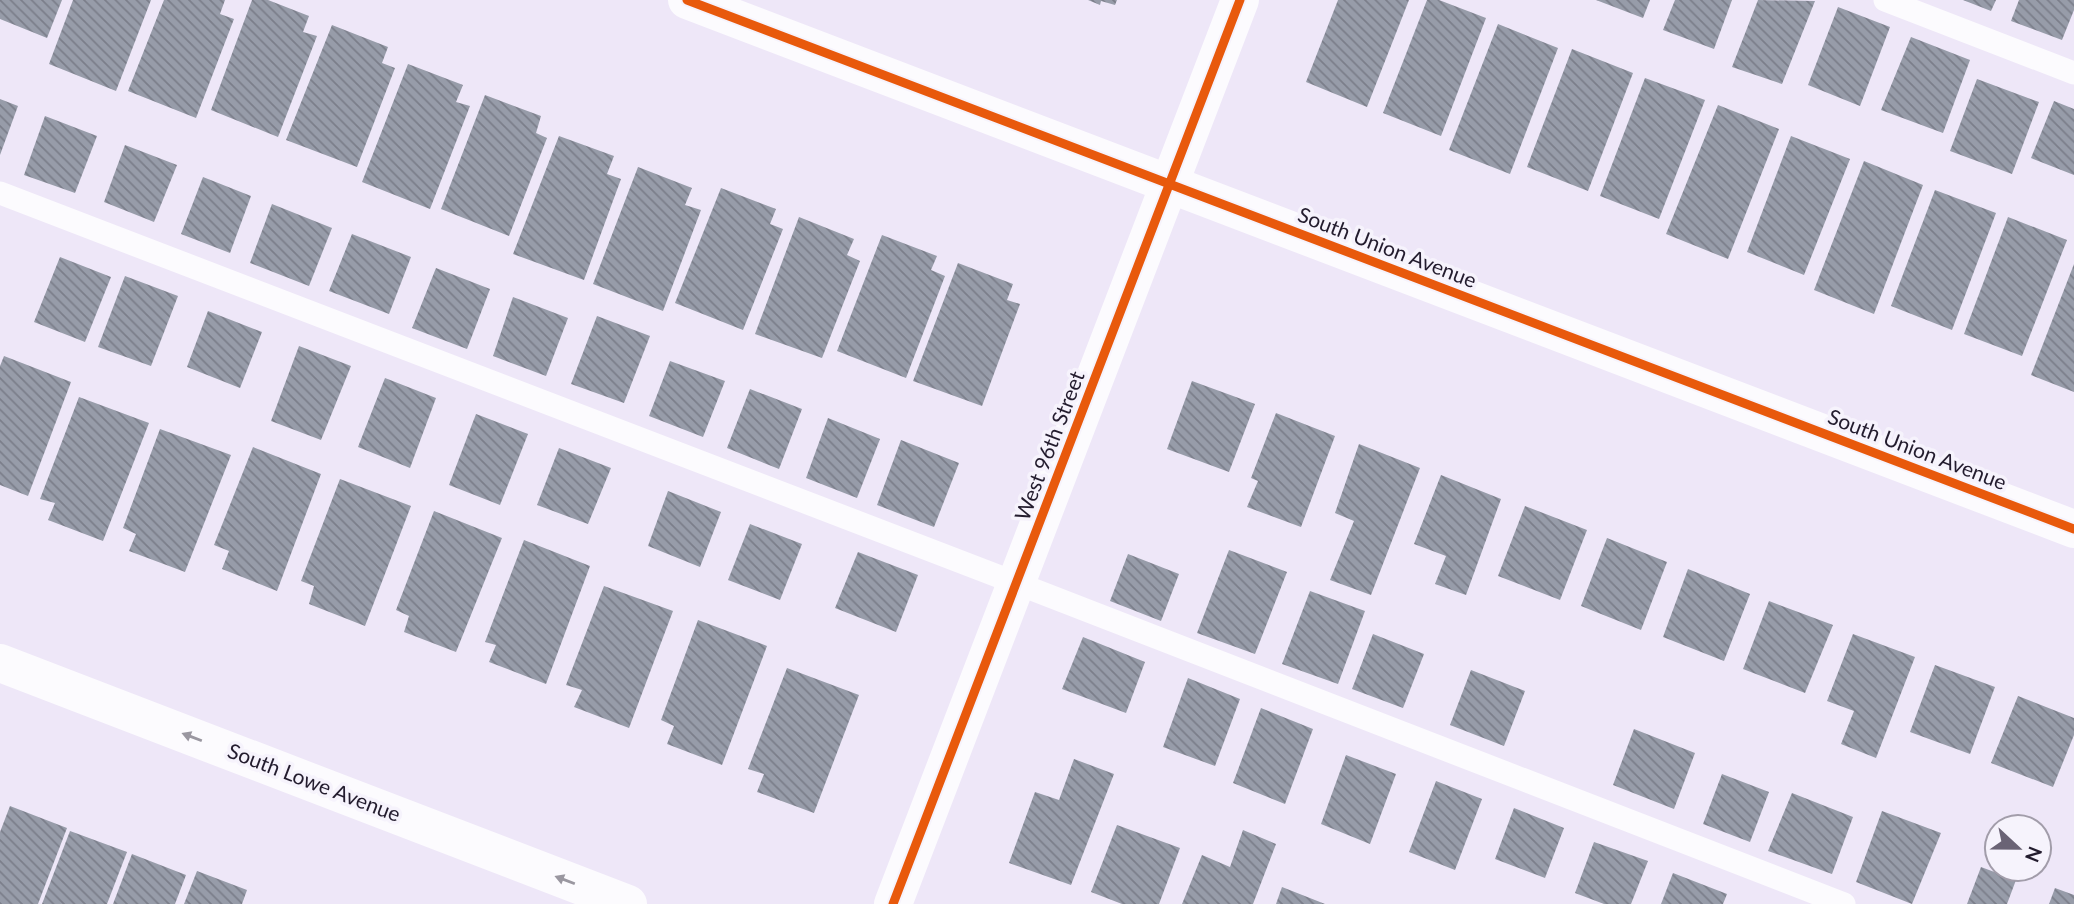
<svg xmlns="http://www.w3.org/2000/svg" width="2074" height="904" font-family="Lato,sans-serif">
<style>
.building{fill:url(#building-back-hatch)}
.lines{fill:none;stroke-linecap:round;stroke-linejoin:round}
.service{stroke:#fcfbfe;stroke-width:23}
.minor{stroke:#fcfbfe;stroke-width:38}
.cycleway-casing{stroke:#f6f3fc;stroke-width:13}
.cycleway{stroke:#e8590c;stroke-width:9}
.oneway{fill:#9a97a0}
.labels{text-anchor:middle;stroke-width:7;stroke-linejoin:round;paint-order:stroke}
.street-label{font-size:21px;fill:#231c2e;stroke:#f6f3fc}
</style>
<defs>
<pattern id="building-back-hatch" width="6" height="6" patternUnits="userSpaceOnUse" patternTransform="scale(1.75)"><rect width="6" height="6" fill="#979ca9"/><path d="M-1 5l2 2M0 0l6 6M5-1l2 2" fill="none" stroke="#7b7e8a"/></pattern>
</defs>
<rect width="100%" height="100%" fill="#eee7f8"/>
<!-- building -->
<g class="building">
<path d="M0 0H62L47 38 0 19Z"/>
<path d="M73 0H151L116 91 49 64Z"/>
<path d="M164 0H225L220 14 234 19 196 118 128 91Z"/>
<path d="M252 0H268L309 16 303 32 317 36 278 137 211 110Z"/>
<path d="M1088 0H1117L1115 5 1101 1 1100 5Z"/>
<path d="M1338 0H1409L1367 107 1306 82Z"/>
<path d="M1427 0H1439L1486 18 1441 136 1383 113Z"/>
<path d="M1596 0H1650L1643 18Z"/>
<path d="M1675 0H1732L1714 49 1663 30Z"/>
<path d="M1758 0 1815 1 1782 84 1732 67Z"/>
<path d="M1963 0H1996L1991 11Z"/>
<path d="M2019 0H2074V10L2062 40 2011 21Z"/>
<path d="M1838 7 1890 27 1860 106 1808 85Z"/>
<path d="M1498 24 1558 48 1510 174 1449 150Z"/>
<path d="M332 25 388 47 382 63 395 68 357 167 286 140Z"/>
<path d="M1911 37 1970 60 1943 133 1881 110Z"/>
<path d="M1572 49 1633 73 1588 191 1527 167Z"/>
<path d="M408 64 463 85 456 102 470 106 430 209 362 182Z"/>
<path d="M1645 78 1705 100 1659 219 1600 196Z"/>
<path d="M1977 79 2039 102 2012 174 1950 151Z"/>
<path d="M485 95 541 116 536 133 547 138 509 236 441 209Z"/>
<path d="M0 99 18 106 0 155Z"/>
<path d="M2054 101 2074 109V175L2031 158Z"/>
<path d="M1718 105 1779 129 1728 259 1666 234Z"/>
<path d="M45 116 97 136 75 193 24 175Z"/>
<path d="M559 136 614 156 607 174 621 179 584 280 513 254Z"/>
<path d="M1791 136 1850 159 1804 275 1747 252Z"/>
<path d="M125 145 177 165 154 222 104 202Z"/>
<path d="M1864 161 1923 185 1874 314 1814 290Z"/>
<path d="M638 167 692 188 685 205 701 210 663 311 593 284Z"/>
<path d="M203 177 251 196 230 253 181 234Z"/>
<path d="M721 188 776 209 770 224 783 229 743 330 675 303Z"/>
<path d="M1935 190 1996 213 1952 330 1891 306Z"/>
<path d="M272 204 332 228 309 286 250 263Z"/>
<path d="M799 217 854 239 847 255 860 261 822 358 755 334Z"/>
<path d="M2008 217 2067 240 2022 356 1964 334Z"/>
<path d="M352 234 411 257 389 314 329 291Z"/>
<path d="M882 235 937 256 931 270 945 276 906 378 837 351Z"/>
<path d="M60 257 111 277 85 342 34 322Z"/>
<path d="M958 263 1013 284 1007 300 1020 304 982 406 913 381Z"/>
<path d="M2074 264V392L2031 375Z"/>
<path d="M436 268 490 289 467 349 412 328Z"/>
<path d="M125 276 178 296 151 366 98 347Z"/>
<path d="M513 297 568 318 546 376 493 356Z"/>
<path d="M208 311 262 332 240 388 187 367Z"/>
<path d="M597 316 650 336 624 403 571 384Z"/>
<path d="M299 346 351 366 321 440 271 421Z"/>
<path d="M4 356 71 382 28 496 0 485V366Z"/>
<path d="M670 361 725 381 703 437 649 416Z"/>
<path d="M385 378 436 398 410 468 358 447Z"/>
<path d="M1192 381 1255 404 1229 472 1167 449Z"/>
<path d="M750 389 802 409 779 469 727 448Z"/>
<path d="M79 397 149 423 103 541 48 520 55 503 40 499Z"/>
<path d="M1276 413 1335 436 1301 527 1247 507 1258 481 1251 478Z"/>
<path d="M476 414 528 434 500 505 449 485Z"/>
<path d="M828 418 880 439 857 498 806 478Z"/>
<path d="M160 429 231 455 185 572 129 551 136 534 123 528Z"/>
<path d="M901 440 959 463 934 527 877 505Z"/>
<path d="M1359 444 1420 468 1371 595 1330 580 1354 521 1335 513Z"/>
<path d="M253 447 321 474 277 591 222 569 229 551 214 545Z"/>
<path d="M559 448 611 468 588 524 537 505Z"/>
<path d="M1441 475 1501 499 1466 595 1435 584 1446 556 1414 544Z"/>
<path d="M340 479 411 506 365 626 309 604 314 586 301 581Z"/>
<path d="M668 491 721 512 700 567 648 546Z"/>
<path d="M1525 506 1587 530 1560 600 1498 576Z"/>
<path d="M434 511 502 538 456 652 404 632 409 616 396 610Z"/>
<path d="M750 524 802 544 780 600 728 580Z"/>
<path d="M1607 538 1667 562 1641 630 1581 606Z"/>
<path d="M524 540 590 566 546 684 489 662 496 645 485 642Z"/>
<path d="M1229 550 1287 572 1255 654 1197 633Z"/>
<path d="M858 552 918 575 896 632 835 608Z"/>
<path d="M1128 554 1179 574 1161 621 1110 601Z"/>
<path d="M1688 569 1750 594 1724 661 1663 637Z"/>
<path d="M604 586 673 611 629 728 574 707 582 690 566 685Z"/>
<path d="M1310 591 1365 611 1338 684 1282 664Z"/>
<path d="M1769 601 1833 625 1805 693 1743 669Z"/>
<path d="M698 620 767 646 722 765 667 744 674 726 661 720Z"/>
<path d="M1373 634 1424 654 1403 708 1352 689Z"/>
<path d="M1853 634 1915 657 1876 758 1841 744 1854 711 1827 701Z"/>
<path d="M1083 637 1145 662 1126 713 1062 689Z"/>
<path d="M1935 665 1995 687 1970 754 1910 732Z"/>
<path d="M787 668 859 695 814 813 757 792 764 774 748 769Z"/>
<path d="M1471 670 1525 691 1504 746 1450 725Z"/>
<path d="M1188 678 1240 699 1215 766 1163 747Z"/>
<path d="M2018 696 2074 718V735L2053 787 1991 763Z"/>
<path d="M1261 708 1313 729 1285 804 1233 783Z"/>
<path d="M1634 729 1695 753 1674 809 1613 785Z"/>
<path d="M1346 755 1396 774 1370 844 1321 824Z"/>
<path d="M1074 759 1114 774 1071 885 1009 863 1035 792 1059 800Z"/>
<path d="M1722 774 1769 792 1750 842 1703 824Z"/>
<path d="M1436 781 1482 799 1455 870 1409 852Z"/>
<path d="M1792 793 1853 817 1832 874 1768 851Z"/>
<path d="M10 806 67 828 38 904H0V832Z"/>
<path d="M1514 808 1564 828 1545 878 1495 859Z"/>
<path d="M1882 811 1941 833 1912 904 1856 882Z"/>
<path d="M1117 825 1180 848 1159 904H1122L1091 892Z"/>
<path d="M1243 830 1276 844 1253 904H1182L1202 855 1230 867Z"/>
<path d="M70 831 127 852 107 904H42Z"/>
<path d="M1594 842 1648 861 1631 904H1604L1575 893Z"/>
<path d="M132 854 186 875 175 904H113Z"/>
<path d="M1981 867 2016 880 2007 904H1967Z"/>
<path d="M197 871 247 890 242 904H184Z"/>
<path d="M1673 873 1727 894 1723 904H1661Z"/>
<path d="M1282 887 1325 904H1276Z"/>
<path d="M2055 888 2074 895V904H2049Z"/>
</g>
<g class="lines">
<!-- service -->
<g class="service">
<path d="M1885 0 2074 73"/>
<path d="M0 193 1016 583 1844 904"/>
</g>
<!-- minor -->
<g class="minor">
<path d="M687 0 2074 529"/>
<path d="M0 663 628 904"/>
<path d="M893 904 1240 0"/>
</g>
<!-- cycleway casing -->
<g class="cycleway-casing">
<g id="cycleway">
<path d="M687 0 2074 529"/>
<path d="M893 904 1240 0"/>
</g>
</g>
<!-- cycleway -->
<use href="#cycleway" class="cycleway"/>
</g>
<!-- one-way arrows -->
<defs><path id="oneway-solid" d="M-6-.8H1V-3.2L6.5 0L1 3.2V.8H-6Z" transform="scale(1.75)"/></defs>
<g class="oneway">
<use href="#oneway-solid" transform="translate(192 737) rotate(-159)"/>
<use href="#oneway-solid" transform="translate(565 880) rotate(-159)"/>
</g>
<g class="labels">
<!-- street labels -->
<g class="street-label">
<text transform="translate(1387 248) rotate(21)" y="7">South Union Avenue</text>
<text transform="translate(1050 446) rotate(-69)" y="7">West 96th Street</text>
<text transform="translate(1917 450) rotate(21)" y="7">South Union Avenue</text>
<text transform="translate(314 783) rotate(21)" y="7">South Lowe Avenue</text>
</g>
</g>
<!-- north arrow -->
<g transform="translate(2018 848) rotate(112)"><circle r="33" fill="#f6f3fc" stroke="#a29daa" stroke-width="2"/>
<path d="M0-5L12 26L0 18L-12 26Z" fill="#6a6375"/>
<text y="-10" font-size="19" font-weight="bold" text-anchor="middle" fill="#231c2e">N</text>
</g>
</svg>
